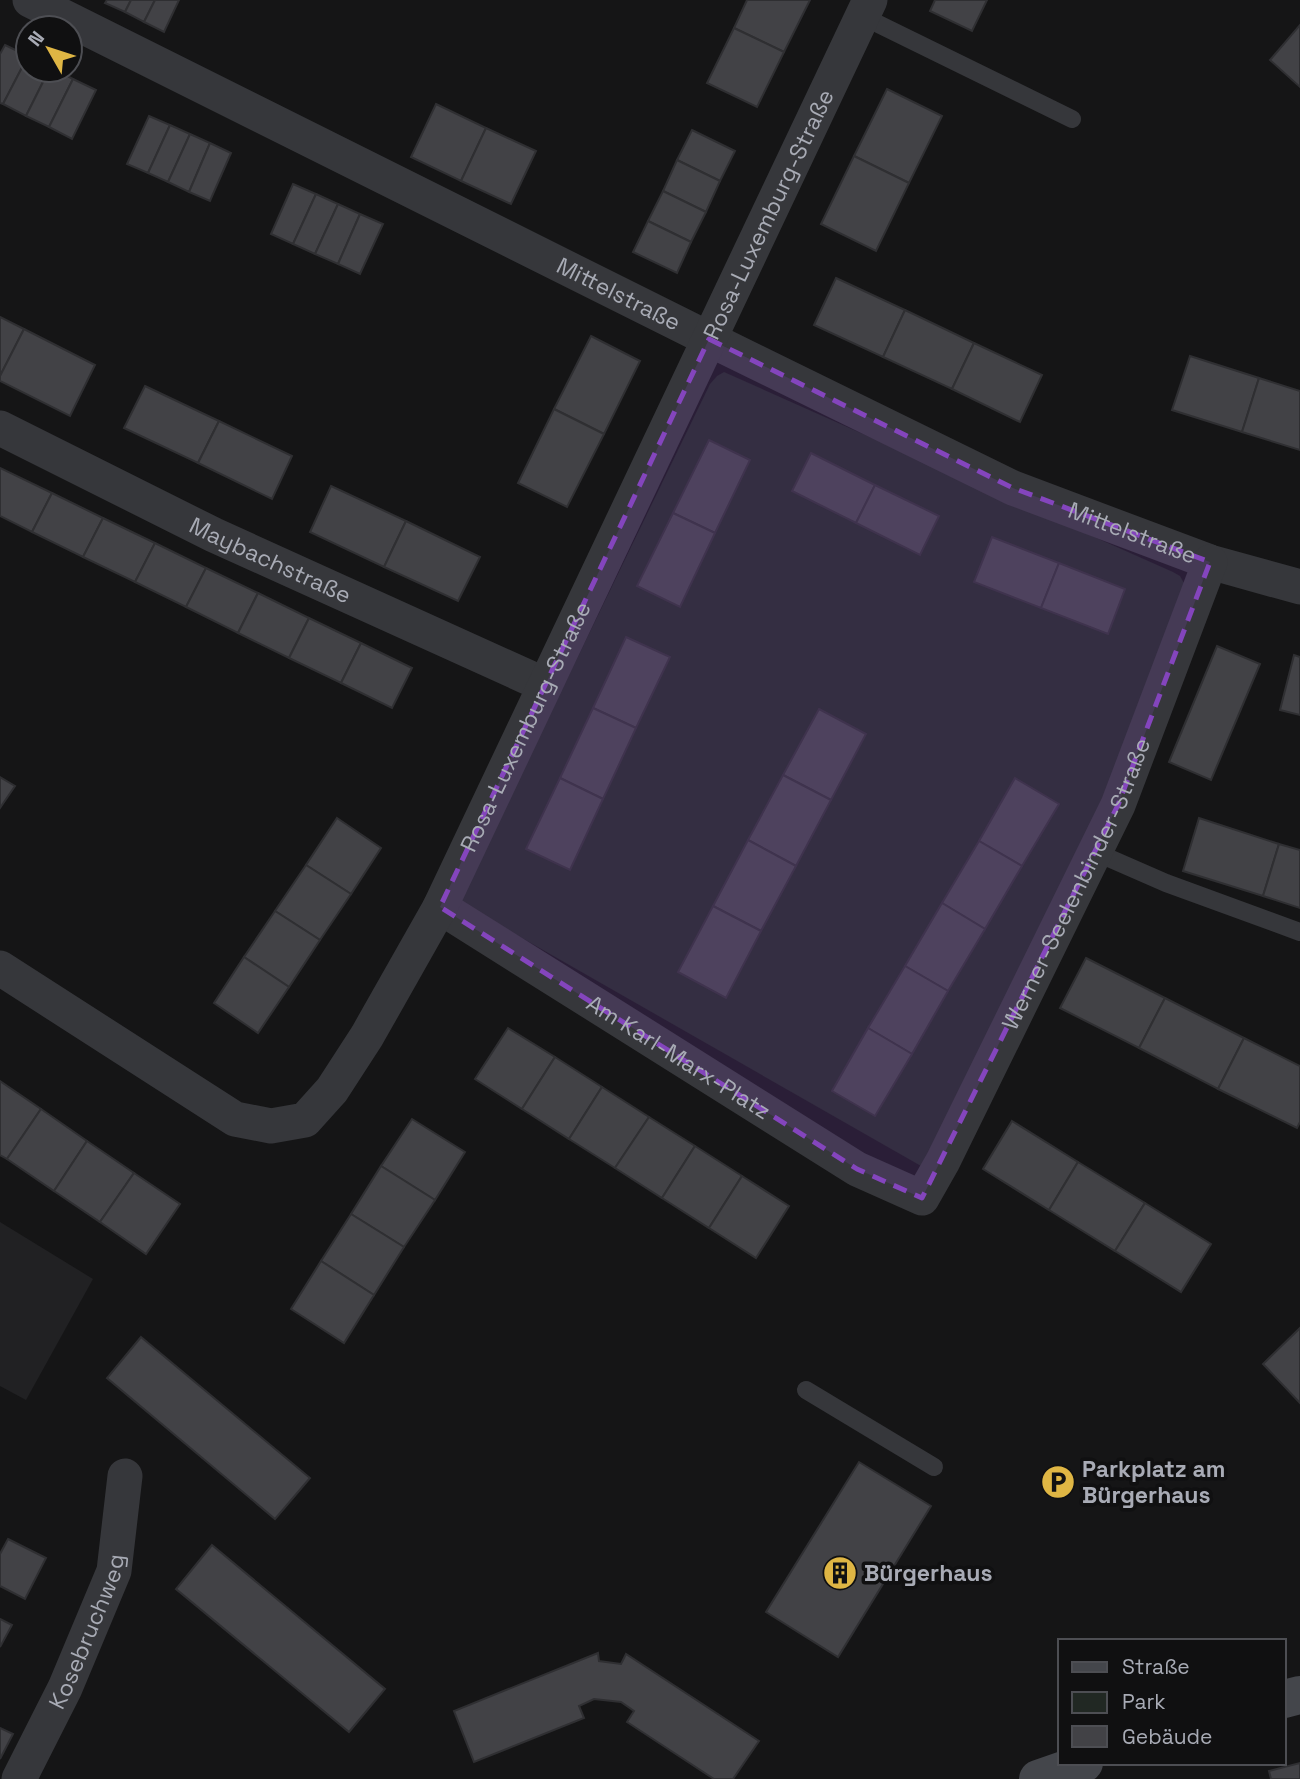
<svg xmlns="http://www.w3.org/2000/svg" width="1300" height="1779" font-family="'Space Grotesk',sans-serif">
<style>
.built{fill:#212123}
.green{fill:#212823}
.building{fill:#424246;stroke:#2f2f32;stroke-width:2}
.lines{fill:none;stroke-linecap:round;stroke-linejoin:round}
.lane{stroke:#36373b;stroke-width:18}
.street{stroke:#36373b;stroke-width:35}
.secondary{stroke:#44464b;stroke-width:38}
.marked{fill:#8445bd;fill-opacity:0.2;stroke:#8445bd;stroke-width:5;stroke-dasharray:14 9;stroke-linejoin:round}
.labels{text-anchor:middle;stroke-width:7;stroke-linejoin:round;paint-order:stroke}
.street-label{font-size:23px;fill:#a8abb5;stroke:#101011}
.poi-label{font-size:23px;font-weight:bold;fill:#a8abb5;stroke:#101011;text-anchor:start}
</style>
<rect width="100%" height="100%" fill="#151516"/>
<!-- built -->
<path class="built" d="M0 1222 93 1279 26 1400 0 1386Z"/>
<!-- green -->
<path class="green" d="M724 372 1173 572 1180 576 1184 583 1101 803 1013 992 921 1166 459 902 710 384 717 376Z"/>
<!-- building -->
<g class="building">
<path d="M107 0H131L125 12 105 3Z"/>
<path d="M131 0H155L144 22 125 12Z"/>
<path d="M155 0H179L164 32 144 22Z"/>
<path d="M747 0H810L784 52 734 28Z"/>
<path d="M935 0H987L972 31 930 11Z"/>
<path d="M1300 25V87L1270 60Z"/>
<path d="M734 28 784 52 757 107 707 83Z"/>
<path d="M5 45 28 56 3 104 0 103V54Z"/>
<path d="M28 56V70H49L26 116 3 104Z"/>
<path d="M49 70H56L73 79 49 127 26 116Z"/>
<path d="M73 79 96 90 72 139 49 127Z"/>
<path d="M887 89 942 116 909 183 854 156Z"/>
<path d="M436 104 486 128 461 181 411 157Z"/>
<path d="M149 116 170 125 148 173 127 164Z"/>
<path d="M170 125 190 134 168 182 148 173Z"/>
<path d="M486 128 536 151 511 204 461 181Z"/>
<path d="M692 130 735 151 720 181 677 160Z"/>
<path d="M190 134 210 143 189 192 168 182Z"/>
<path d="M210 143 231 153 210 201 189 192Z"/>
<path d="M854 156 909 183 876 251 821 224Z"/>
<path d="M677 160 720 181 706 212 663 191Z"/>
<path d="M293 184 316 194 293 244 271 234Z"/>
<path d="M663 191 706 212 691 242 648 221Z"/>
<path d="M316 194 338 204 315 254 293 244Z"/>
<path d="M338 204 360 214 338 264 315 254Z"/>
<path d="M360 214 383 224 360 274 338 264Z"/>
<path d="M648 221 691 242 677 273 633 252Z"/>
<path d="M836 278 905 310 883 357 814 325Z"/>
<path d="M905 310 974 343 952 389 883 357Z"/>
<path d="M0 317 24 329 0 376Z"/>
<path d="M24 329 95 365 70 416 0 381V376Z"/>
<path d="M591 336 640 361 604 434 554 409Z"/>
<path d="M974 343 1042 375 1020 422 952 389Z"/>
<path d="M1190 356 1259 378 1242 432 1172 410Z"/>
<path d="M1259 378 1300 391V450L1242 432Z"/>
<path d="M145 386 219 421 198 463 124 428Z"/>
<path d="M554 409 604 434 567 507 518 483Z"/>
<path d="M219 421 292 456 272 499 198 463Z"/>
<path d="M709 440 750 460 715 533 673 513Z"/>
<path d="M811 453 875 485 856 523 792 491Z"/>
<path d="M0 468 52 493 32 532 0 516Z"/>
<path d="M875 485 939 516 920 555 856 523Z"/>
<path d="M331 486 406 521 384 567 310 532Z"/>
<path d="M52 493 103 518 83 557 32 532Z"/>
<path d="M673 513 715 533 680 607 637 586Z"/>
<path d="M103 518 155 543 135 582 83 557Z"/>
<path d="M406 521 480 557 458 601 384 567Z"/>
<path d="M992 537 1059 563 1041 608 974 582Z"/>
<path d="M155 543 206 568 186 607 135 582Z"/>
<path d="M1059 563 1125 589 1108 634 1041 608Z"/>
<path d="M206 568 258 593 238 633 186 607Z"/>
<path d="M258 593 309 618 289 658 238 633Z"/>
<path d="M309 618 361 643 341 683 289 658Z"/>
<path d="M626 637 670 657 636 728 593 708Z"/>
<path d="M361 643 412 668 392 708 341 683Z"/>
<path d="M1217 646 1260 664 1211 780 1169 762Z"/>
<path d="M1294 655 1300 657V715L1280 710Z"/>
<path d="M593 708 636 728 603 799 560 778Z"/>
<path d="M819 709 866 734 831 800 783 775Z"/>
<path d="M783 775 831 800 796 866 748 840Z"/>
<path d="M0 777 15 786 0 808Z"/>
<path d="M560 778 603 799 570 870 526 849Z"/>
<path d="M1015 778 1059 804 1022 866 979 841Z"/>
<path d="M337 818 381 848 351 894 306 865Z"/>
<path d="M1199 818 1279 844 1263 896 1183 871Z"/>
<path d="M748 840 796 866 761 931 713 906Z"/>
<path d="M979 841 1022 866 985 929 942 903Z"/>
<path d="M1279 844 1300 850V908L1263 896Z"/>
<path d="M306 865 351 894 320 940 275 911Z"/>
<path d="M942 903 985 929 948 991 905 966Z"/>
<path d="M713 906 761 931 726 998 678 972Z"/>
<path d="M275 911 320 940 289 987 244 957Z"/>
<path d="M244 957 289 987 258 1033 214 1003Z"/>
<path d="M1086 958 1165 998 1139 1048 1060 1008Z"/>
<path d="M905 966 948 991 912 1054 868 1028Z"/>
<path d="M1165 998 1244 1038 1218 1089 1139 1048Z"/>
<path d="M508 1028 555 1057 522 1109 475 1079Z"/>
<path d="M868 1028 912 1054 875 1116 832 1091Z"/>
<path d="M1244 1038 1300 1066V1122L1297 1128 1218 1089Z"/>
<path d="M555 1057 602 1087 569 1139 522 1109Z"/>
<path d="M0 1081 41 1109 7 1159 0 1155Z"/>
<path d="M602 1087 649 1117 615 1168 569 1139Z"/>
<path d="M41 1109 87 1141 54 1191 7 1159Z"/>
<path d="M649 1117 695 1146 662 1198 615 1168Z"/>
<path d="M412 1119 465 1152 435 1200 381 1166Z"/>
<path d="M1012 1121 1078 1162 1049 1210 983 1169Z"/>
<path d="M87 1141 134 1173 100 1222 54 1191Z"/>
<path d="M695 1146 742 1176 709 1228 662 1198Z"/>
<path d="M1078 1162 1145 1203 1115 1251 1049 1210Z"/>
<path d="M381 1166 435 1200 404 1247 351 1214Z"/>
<path d="M134 1173 180 1204 146 1254 100 1222Z"/>
<path d="M742 1176 789 1206 756 1258 709 1228Z"/>
<path d="M1145 1203 1211 1244 1181 1292 1115 1251Z"/>
<path d="M351 1214 404 1247 374 1295 321 1261Z"/>
<path d="M321 1261 374 1295 344 1343 291 1309Z"/>
<path d="M1300 1328V1403L1263 1364Z"/>
<path d="M141 1337 310 1478 275 1519 107 1378Z"/>
<path d="M859 1462 931 1506 838 1657 766 1612Z"/>
<path d="M8 1539 46 1558 25 1599 0 1586V1554Z"/>
<path d="M212 1545 385 1689 349 1732 176 1589Z"/>
<path d="M0 1619 12 1625 0 1647Z"/>
<path d="M598 1653 599 1661 621 1664 626 1654 759 1741 733 1779H714L627 1722 634 1711 621 1702 594 1699 579 1706 584 1718 474 1762 454 1711Z"/>
<path d="M0 1728 13 1734 0 1759Z"/>
<path d="M1300 1763V1779H1271L1269 1771Z"/>
</g>
<g class="lines">
<!-- lane -->
<g class="lane">
<path d="M862 16 1072 119"/>
<path d="M1095 852 1166 883 1300 932"/>
<path d="M806 1390 934 1467"/>
</g>
<!-- street -->
<g class="street">
<path id="s1" d="M30 0 709 339 1013 488 1210 562 1300 587"/>
<path id="s2" d="M0 428 214 535 545 685"/>
<path id="s3" d="M440 907 857 1169 922 1198 943 1161 1118 805 1210 562"/>
<path id="s4" d="M0 968 235 1119 271 1126 305 1120 332 1090 367 1036 440 907 870 0"/>
<path id="s5" d="M19 1779 65 1688 114 1571 125 1476"/>
</g>
<!-- secondary -->
<g class="secondary">
<path d="M1284 1699 1300 1695"/>
<path d="M1038 1779 1084 1763"/>
</g>
</g>
<!-- marked area -->
<path class="marked" d="M709 339 1013 488 1210 562 1118 805 922 1198 857 1169 440 907Z"/>
<!-- icons -->
<defs>
<g id="parking-disc" transform="scale(1.75)"><circle r="9.5" fill="#dfb644" stroke="#101011"/><path d="M-3.5-5.5H1a3.5 3.5 0 0 1 0 7H-1V5.5H-3.5ZM-1-3.4V-.6H.8a1.4 1.4 0 0 0 0-2.8Z" fill="#111"/></g>
<g id="building-disc" transform="scale(1.75)"><circle r="9.5" fill="#dfb644" stroke="#101011"/><path d="M-4-6H4V6H1V3H-1V6H-4ZM-2.5-4.3h1.7v1.8h-1.7ZM.8-4.3h1.7v1.8H.8ZM-2.5-1h1.7V.8h-1.7ZM.8-1h1.7V.8H.8Z" fill="#111"/></g>
</defs>
<g fill-rule="evenodd">
<use href="#parking-disc" x="1058" y="1482"/>
<use href="#building-disc" x="840" y="1573"/>
</g>
<g class="labels">
<!-- street labels -->
<g class="street-label">
<text dy="8" stroke="none"><textPath href="#s4" startOffset="1370">Rosa-Luxemburg-Straße</textPath></text>
<text dy="8" stroke="none"><textPath href="#s1" startOffset="658">Mittelstraße</textPath></text>
<text dy="8" stroke="none"><textPath href="#s1" startOffset="1225">Mittelstraße</textPath></text>
<text dy="8" stroke="none"><textPath href="#s2" startOffset="301">Maybachstraße</textPath></text>
<text dy="8" stroke="none"><textPath href="#s4" startOffset="803">Rosa-Luxemburg-Straße</textPath></text>
<text dy="8" stroke="none"><textPath href="#s3" startOffset="914">Werner-Seelenbinder-Straße</textPath></text>
<text dy="8" stroke="none"><textPath href="#s3" startOffset="282">Am Karl-Marx-Platz</textPath></text>
<text dy="8" stroke="none"><textPath href="#s5" startOffset="163">Kosebruchweg</textPath></text>
</g>
<!-- poi labels -->
<g class="poi-label">
<text x="1082" y="1477">Parkplatz am<tspan x="1082" dy="26">Bürgerhaus</tspan></text>
<text x="864" y="1581">Bürgerhaus</text>
</g>
</g>
<!-- legend -->
<rect x="1058" y="1639" width="228" height="126" fill="#101011" stroke="#4d4e53" stroke-width="2"/>
<rect x="1072" y="1662" width="35" height="10" fill="#44464b" stroke="#4d4e53" stroke-width="2"/>
<text x="1122" y="1674" font-size="21" fill="#a8abb5">Straße</text>
<rect x="1072" y="1692" width="35" height="21" fill="#212823" stroke="#4d4e53" stroke-width="2"/>
<text x="1122" y="1709" font-size="21" fill="#a8abb5">Park</text>
<rect x="1072" y="1726" width="35" height="21" fill="#424246" stroke="#4d4e53" stroke-width="2"/>
<text x="1122" y="1744" font-size="21" fill="#a8abb5">Gebäude</text>
<!-- north arrow -->
<g transform="translate(49 49) rotate(309)"><circle r="33" fill="#101011" stroke="#4d4e53" stroke-width="2"/>
<path d="M0-5L12 26L0 18L-12 26Z" fill="#dfb644"/>
<text y="-10" font-size="19" font-weight="bold" text-anchor="middle" fill="#a8abb5">N</text>
</g>
</svg>
